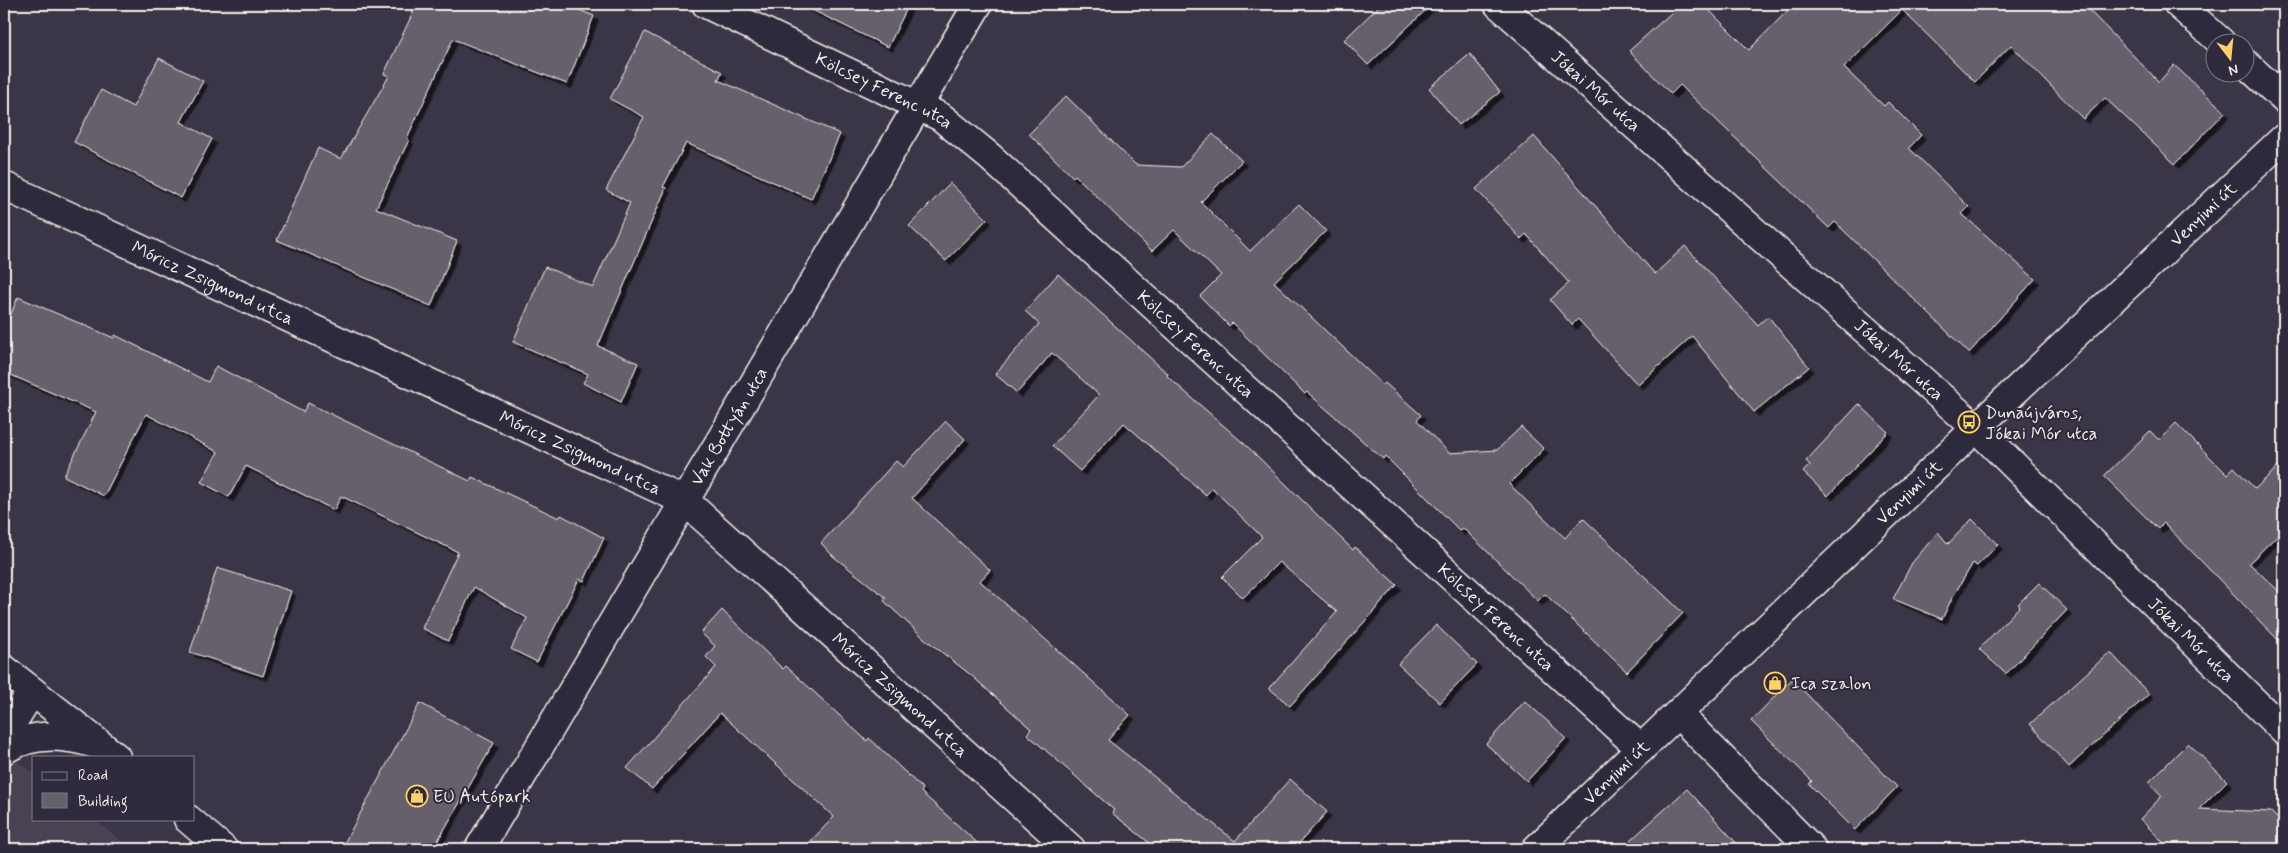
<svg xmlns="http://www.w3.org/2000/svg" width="2288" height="853" font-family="Mynerve,sans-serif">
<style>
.built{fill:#484352}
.building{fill:#65616c;stroke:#f4f1e8;filter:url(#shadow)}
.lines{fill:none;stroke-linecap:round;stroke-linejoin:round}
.minor-casing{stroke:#f4f1e8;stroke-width:31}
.minor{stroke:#2f2a3d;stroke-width:28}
.labels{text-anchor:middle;stroke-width:4;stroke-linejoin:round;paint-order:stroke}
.street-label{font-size:18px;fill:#f4f1e8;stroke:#2f2a3d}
.poi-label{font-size:18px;fill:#f4f1e8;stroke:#2f2a3d;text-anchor:start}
</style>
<defs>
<filter id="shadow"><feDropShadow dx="4.5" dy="4.5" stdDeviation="0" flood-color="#0009"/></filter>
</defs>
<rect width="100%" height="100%" fill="#3b3647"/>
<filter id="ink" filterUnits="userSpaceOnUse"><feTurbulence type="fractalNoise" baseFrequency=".02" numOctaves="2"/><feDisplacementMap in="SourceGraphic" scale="10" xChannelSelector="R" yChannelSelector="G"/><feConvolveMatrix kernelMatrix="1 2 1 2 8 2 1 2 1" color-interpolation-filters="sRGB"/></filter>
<g filter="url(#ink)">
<!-- built -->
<path class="built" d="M4 752 34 774V819H93L132 849H4Z"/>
<!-- building -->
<g class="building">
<path d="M417 4H564L594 16 567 84 453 39 407 138 409 140 376 208 457 241 431 306 277 240 318 148 341 159 389 76 384 74Z"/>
<path d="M800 4H909L888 47Z"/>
<path d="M1381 4H1432L1368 65 1344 40Z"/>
<path d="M1681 4H1703L1749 50 1794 4H2083L2159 82 2174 65 2225 112 2175 164 2105 98 2083 119 2011 45 1975 82 1902 10 1844 68 1884 106 1888 102 1921 135 1909 148 1969 207 1962 214 2035 279 1969 353 1835 222 1829 228 1680 85 1671 94 1629 51Z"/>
<path d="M645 32 722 72 718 80 840 134 811 199 686 143 663 187 666 188 598 346 638 363 621 402 583 383 588 374 513 342 545 267 593 287 630 203 606 190 644 117 610 99Z"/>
<path d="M1470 54 1500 92 1459 125 1429 88Z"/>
<path d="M159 58 203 81 181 122 212 139 181 198 74 142 101 90 133 107Z"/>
<path d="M1066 96 1136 165 1181 167 1213 134 1242 161 1201 202 1250 251 1299 204 1326 231 1274 282 1383 385 1385 383 1421 415 1417 420 1449 453 1497 450 1521 427 1544 449 1509 484 1565 538 1583 518 1683 613 1627 672 1545 594 1538 601 1463 528 1460 531 1385 456 1383 459 1307 392 1305 394 1232 323 1229 326 1200 296 1221 275 1174 230 1152 251 1075 175 1073 177 1029 134Z"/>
<path d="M1534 136 1655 274 1685 246 1758 325 1768 316 1809 367 1754 412 1692 336 1638 385 1578 319 1572 325 1550 300 1569 283 1526 234 1521 239 1476 189Z"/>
<path d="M950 183 987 219 946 261 909 226Z"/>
<path d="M1058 274 1168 374 1167 376 1249 448 1353 550 1355 547 1397 585 1290 706 1269 688 1337 612 1279 562 1243 598 1222 577 1262 537 1212 488 1206 495 1124 423 1080 471 1052 446 1099 395 1052 353 1017 393 995 374 1039 324 1025 311Z"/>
<path d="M18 297 114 338 115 335 208 382 216 366 303 412 308 403 470 481 472 477 559 518 561 515 604 538 584 581 579 579 537 662 511 649 527 618 474 587 448 641 422 628 458 552 341 496 334 510 246 466 229 497 201 482 218 452 146 414 104 496 64 476 96 412 4 372V331Z"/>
<path d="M1859 404 1888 432 1828 496 1803 472 1810 465 1806 461Z"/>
<path d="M946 421 965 439 912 498 990 570 980 581 1130 715 1108 740 1235 841 1290 779 1327 812 1294 849H1157L1112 813 1114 810 1027 734 1031 729 972 676 925 639 884 601 886 598 833 556 821 543 896 461 903 467Z"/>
<path d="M2176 423 2227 474 2234 467 2255 489 2284 461V529L2249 563 2284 596V646L2164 523 2158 529 2104 476 2150 431 2159 440Z"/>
<path d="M1972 519 1998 545 1977 566 1973 563 1952 598 1942 619 1893 599 1912 563 1938 532 1948 544Z"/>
<path d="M217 568 291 591 263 676 190 652Z"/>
<path d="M2039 583 2067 610 2006 674 1979 649 2020 606 2018 604Z"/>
<path d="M722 610 783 669 786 666 867 741 869 738 923 789 921 792 984 849H803L834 817 720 713 652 789 627 768 716 667 706 657 715 646 701 633Z"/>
<path d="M1436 625 1477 664 1440 703 1398 664Z"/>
<path d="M2110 652 2149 694 2069 767 2030 724Z"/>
<path d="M1792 679 1897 787 1855 830 1809 784 1812 781 1751 721Z"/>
<path d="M1525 701 1566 738 1527 781 1486 744Z"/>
<path d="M420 703 494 743 433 849H341Z"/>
<path d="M2188 743 2227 781 2199 809 2271 812 2284 825V849H2170L2140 819 2162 796 2149 782Z"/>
<path d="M1687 789 1742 849H1621Z"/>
</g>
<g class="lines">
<!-- minor casing -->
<g class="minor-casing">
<g id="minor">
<path id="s1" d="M706 4 941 117 990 157 1641 749"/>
<path id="s2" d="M1498 4 1976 428 2284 731"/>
<path d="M2178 4 2221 42"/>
<path d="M2246 64 2284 99"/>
<path id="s3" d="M4 186 685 501 1071 849"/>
<path d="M4 669 116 757"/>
<path d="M1678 714 1812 849"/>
<path d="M4 736 32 691"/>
<path d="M4 750C32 732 64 734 95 744"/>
<path d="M188 819 223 849"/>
<path id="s4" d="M479 849 978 4"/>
<path id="s5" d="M1536 849 1997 408 2284 138"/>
</g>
</g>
<!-- minor -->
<use href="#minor" class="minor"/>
</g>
</g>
<!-- icons -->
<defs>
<g id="bus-ring" transform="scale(1.125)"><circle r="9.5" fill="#2f2a3d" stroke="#ffd166" stroke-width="1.5"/><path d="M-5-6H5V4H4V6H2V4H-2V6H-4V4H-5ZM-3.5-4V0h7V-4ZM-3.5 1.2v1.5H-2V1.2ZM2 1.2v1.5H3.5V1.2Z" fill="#ffd166"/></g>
<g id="shop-ring" transform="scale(1.125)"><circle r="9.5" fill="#2f2a3d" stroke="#ffd166" stroke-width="1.5"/><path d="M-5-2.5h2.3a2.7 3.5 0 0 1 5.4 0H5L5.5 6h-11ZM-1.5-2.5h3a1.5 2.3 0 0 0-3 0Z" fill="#ffd166"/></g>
</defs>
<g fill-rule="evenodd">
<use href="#bus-ring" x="1969" y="422"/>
<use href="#shop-ring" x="1775" y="683"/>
<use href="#shop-ring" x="417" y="796"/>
</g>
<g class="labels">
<!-- street labels -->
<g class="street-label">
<text dy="6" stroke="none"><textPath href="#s2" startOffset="131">Jókai Mór utca</textPath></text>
<text dy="6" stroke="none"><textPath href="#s1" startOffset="198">Kölcsey Ferenc utca</textPath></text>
<text dy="6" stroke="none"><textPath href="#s5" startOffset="921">Venyimi út</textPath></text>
<text dy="6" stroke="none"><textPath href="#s3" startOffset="230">Móricz Zsigmond utca</textPath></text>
<text dy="6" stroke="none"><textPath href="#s1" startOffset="602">Kölcsey Ferenc utca</textPath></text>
<text dy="6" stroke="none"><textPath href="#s2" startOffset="536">Jókai Mór utca</textPath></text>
<text dy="6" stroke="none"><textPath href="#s4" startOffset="491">Vak Bottyán utca</textPath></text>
<text dy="6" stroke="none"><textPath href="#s3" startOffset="635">Móricz Zsigmond utca</textPath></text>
<text dy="6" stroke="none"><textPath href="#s5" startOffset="516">Venyimi út</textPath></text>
<text dy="6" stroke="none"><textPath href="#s1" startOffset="1008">Kölcsey Ferenc utca</textPath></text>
<text dy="6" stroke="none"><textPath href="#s2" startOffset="941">Jókai Mór utca</textPath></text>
<text dy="6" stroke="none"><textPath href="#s3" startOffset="1040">Móricz Zsigmond utca</textPath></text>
<text dy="6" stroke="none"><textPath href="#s5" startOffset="111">Venyimi út</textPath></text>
</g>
<!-- poi labels -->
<g class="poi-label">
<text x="1985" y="418">Dunaújváros,<tspan x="1985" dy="21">Jókai Mór utca</tspan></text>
<text x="1791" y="689">Ica szalon</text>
<text x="433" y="802">EU Autópark</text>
</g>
</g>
<!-- margin -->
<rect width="2288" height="853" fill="none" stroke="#2f2a3d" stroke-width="20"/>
<rect x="10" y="10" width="2268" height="833" fill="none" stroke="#f4f1e8" stroke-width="2" filter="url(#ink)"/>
<!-- legend -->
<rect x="32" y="756" width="162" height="65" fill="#2f2a3d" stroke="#7e7a81"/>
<rect x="42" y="772" width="25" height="8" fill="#2f2a3d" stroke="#7e7a81"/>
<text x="78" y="780" font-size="15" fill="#f4f1e8">Road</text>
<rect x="42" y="793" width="25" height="15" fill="#65616c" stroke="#7e7a81"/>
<text x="78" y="806" font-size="15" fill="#f4f1e8">Building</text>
<!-- north arrow -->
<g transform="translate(2230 58) rotate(164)"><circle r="24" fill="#2f2a3d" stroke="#7e7a81"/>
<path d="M0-4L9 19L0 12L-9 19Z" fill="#ffd166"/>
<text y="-8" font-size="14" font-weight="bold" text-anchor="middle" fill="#f4f1e8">N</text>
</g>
</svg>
